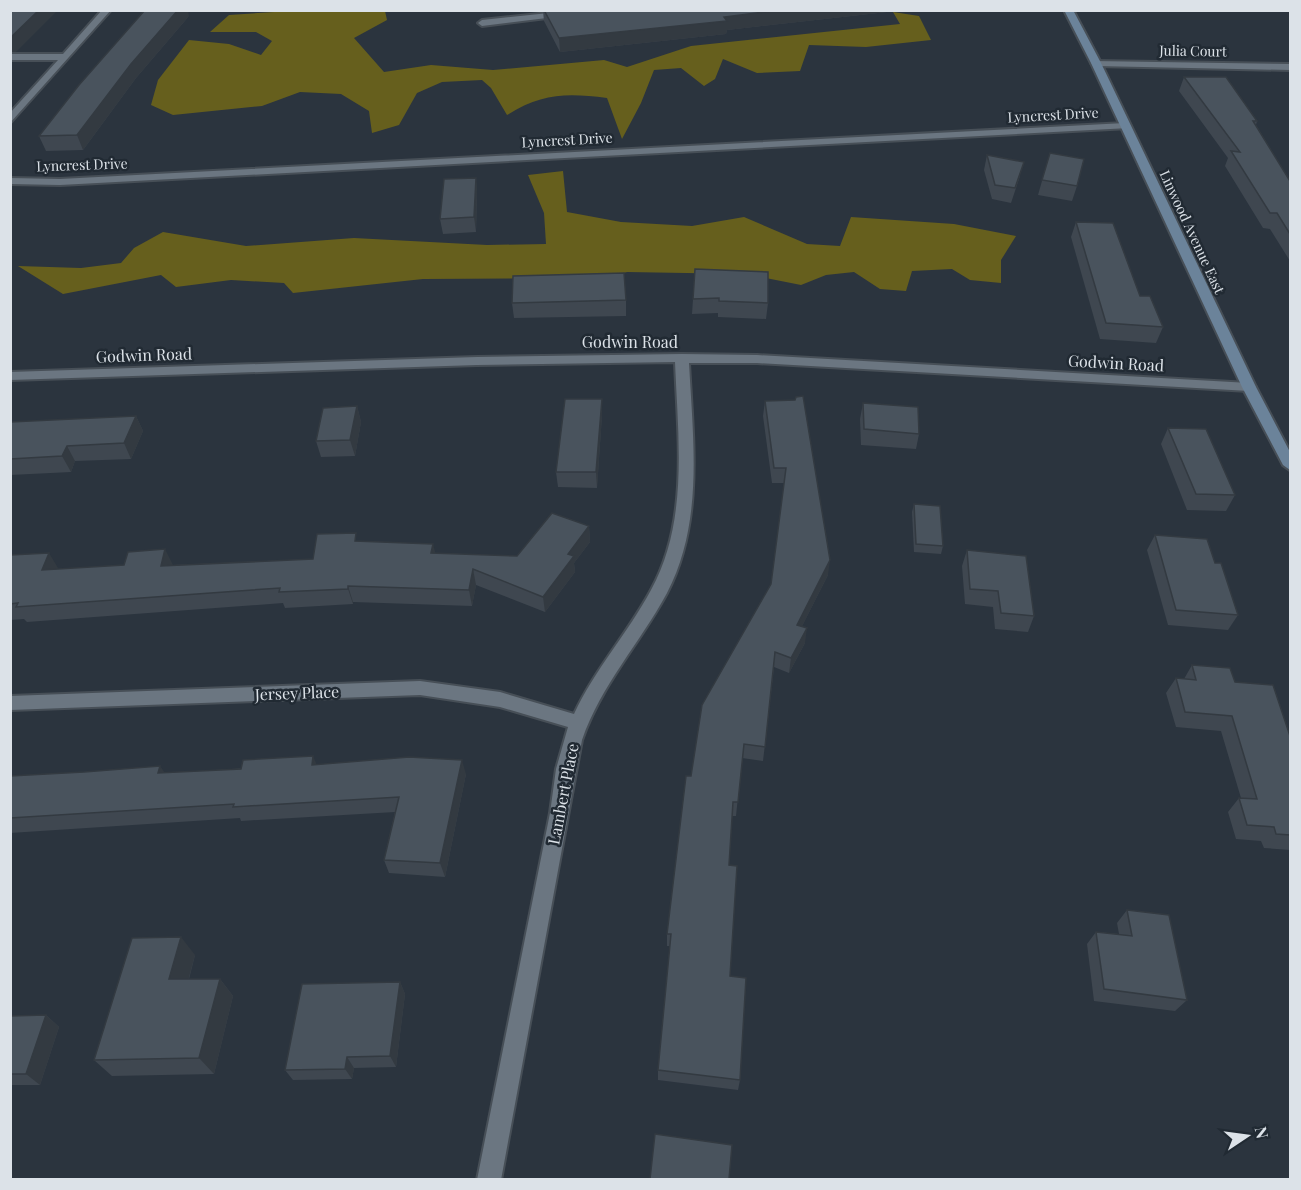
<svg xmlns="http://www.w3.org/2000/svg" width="1301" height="1190" font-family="'Playfair Display',serif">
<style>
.forest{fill:#665f1d}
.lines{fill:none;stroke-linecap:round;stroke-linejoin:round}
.minor-casing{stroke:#474f57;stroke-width:4}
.secondary-casing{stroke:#474f57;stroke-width:4}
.minor{fill:#6b7681;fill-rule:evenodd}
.secondary{fill:#6b839a;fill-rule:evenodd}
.wall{fill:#3f4750}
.shaded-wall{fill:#333a41}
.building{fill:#49535d;stroke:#333a41;stroke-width:1.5}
.labels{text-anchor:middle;stroke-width:5;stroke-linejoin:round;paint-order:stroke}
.far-street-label{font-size:14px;fill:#dce2e8;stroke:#212a33}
.street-label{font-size:16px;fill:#dce2e8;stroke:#212a33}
</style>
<rect width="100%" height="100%" fill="#2b343e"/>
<!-- forest -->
<g class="forest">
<path d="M290 11H385L387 20 354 38 384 72 431 65 493 70 604 60 627 67 691 46 900 24 893 12 919 16 931 40 866 47 809 45 800 71 757 73 723 59 715 79 704 86 681 68 654 70 641 103 622 139 607 98C567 93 542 93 507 115L491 88 482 80 442 82 417 93 399 125 372 133 369 111 341 94 300 92 262 106 173 115 151 105 158 80 189 40 229 44 261 55 272 41 256 32H210L229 15Z"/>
<path d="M563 171 567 212 621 222 692 226 744 217 807 244 840 246 851 217 954 224 1016 236 1001 260V283L970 280 952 269 912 271 906 291 880 289 854 272 826 275 801 285 745 274 627 272 603 278 423 279 293 293 284 283 231 280 176 287 161 275 63 294 18 266 81 268 121 263 134 248 163 232 246 246 354 238 487 245 546 244 544 213 528 175Z"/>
</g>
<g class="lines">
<!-- minor casing -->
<g class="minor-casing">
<g id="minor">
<path d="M102 10H111L10 123V113L58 60H10V54H63Z"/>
<path d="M578 10H612L482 26 478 23 482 20Z"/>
<path d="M1093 61 1290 64V70L1096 66 1091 63Z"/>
<path d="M1125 123 1130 126 1129 128 60 185 10 184V178L60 179Z"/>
<path d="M682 354 757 355 1249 383 1256 387 1249 391 757 363H689C693 440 704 522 667 593 640 643 601 685 582 740L501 1180H477L550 813 556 769 568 727 500 707 420 695 10 710V696L420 681 500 692 574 714C595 669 628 633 651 590 689 521 678 438 675 362L477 365 10 380V372L477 357Z"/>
</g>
</g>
<!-- secondary casing -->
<g class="secondary-casing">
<path id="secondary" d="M1064 10H1073L1101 63 1256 387 1290 452V470L1283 465 1242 387 1091 63Z"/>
</g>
<!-- minor -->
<use href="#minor" class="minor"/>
<!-- secondary -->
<use href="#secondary" class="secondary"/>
</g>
<!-- wall -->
<g class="wall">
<path d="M539 10H887V12L727 30 726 34 560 52 544 21 543 11 539 12Z"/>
<path d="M189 16 136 78 83 150 46 151 39 136Z"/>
<path d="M1184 77 1257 121 1256 125 1290 181V261L1270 229 1263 228 1225 166 1228 158 1179 91Z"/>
<path d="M1050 153 1077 186 1072 201 1038 195Z"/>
<path d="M987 155 1020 176 1011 203 992 199 984 170Z"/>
<path d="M476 178 477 193 476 232 443 234 440 219Z"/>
<path d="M1076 222 1140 296 1163 327 1156 343 1100 339 1071 237Z"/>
<path d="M695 269 768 303 766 319 718 317V313L692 314Z"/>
<path d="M626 300V316L514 318 512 303Z"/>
<path d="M765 401 828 575 802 626 805 643 789 673 774 667 763 761 742 758 736 816H732L729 865 730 976 740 1080 738 1090 658 1080V1070L670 946H667V934L771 584 784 483H772L763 416Z"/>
<path d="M863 403 919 434 916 449 861 445 860 419Z"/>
<path d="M357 406 361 422 355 456 321 457 316 441Z"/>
<path d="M602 415 597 488 558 487 556 472Z"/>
<path d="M136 416 143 431 131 459 75 461 71 472 10 475V422Z"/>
<path d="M1168 428 1235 495 1226 511 1187 510 1161 444Z"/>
<path d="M914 504 943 546 941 554 914 552 912 512Z"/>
<path d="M589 526 590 542 574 563 575 572 545 612 476 585 472 606 353 602V604L285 608 283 603 27 622 24 619 10 620V555L58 569 173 565 313 559 359 541 435 553 517 556Z"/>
<path d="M1155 535 1215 563 1238 615 1228 630 1168 625 1147 550Z"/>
<path d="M967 550 1034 616 1028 632 995 629 993 607 965 604 962 566Z"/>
<path d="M1192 665 1235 682 1290 736V850L1264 848 1261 841 1236 839 1228 812 1239 798H1241L1221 731 1176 727 1166 693 1176 678 1184 679Z"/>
<path d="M317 764 466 774 445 877 389 873 384 860 395 812 241 821 240 818 10 833V776L165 773Z"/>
<path d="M1127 910 1187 1000 1175 1011 1094 1001 1087 944 1096 932 1119 934 1117 923Z"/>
<path d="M195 955 189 979H220L233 996 214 1074 112 1076 94 1060Z"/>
<path d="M400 982 405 994 396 1067 354 1068 352 1079 293 1080 285 1070Z"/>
<path d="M46 1015 59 1027 40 1085H10V1016Z"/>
</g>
<!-- shaded-wall -->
<g class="shaded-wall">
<path d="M39 10H58L16 52H10V38Z"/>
<path d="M178 10H188L189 16 136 78 83 150 77 135 131 64Z"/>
<path d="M781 10H887V12L727 30 726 34 560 52 559 38 724 17Z"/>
<path d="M476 178 477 193 476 232 474 217Z"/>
<path d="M602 399V415L597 488 596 472Z"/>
<path d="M357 406 361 422 355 456 350 440Z"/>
<path d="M136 416 143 431 131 459 124 443Z"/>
<path d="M67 446 75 461 71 472 62 456Z"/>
<path d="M589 526 590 542 574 563 575 572 545 612 543 597 568 554Z"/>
<path d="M433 544 437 559 431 553Z"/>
<path d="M165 549 173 565 161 566Z"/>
<path d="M49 553 58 568 52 585 42 570Z"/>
<path d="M830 560 828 575 795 640 797 625Z"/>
<path d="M473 569 476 585 472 606 469 590Z"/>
<path d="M348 586 353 602V604L348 589Z"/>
<path d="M807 628 805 643 789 673 791 658Z"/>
<path d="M313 756 319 770 312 765Z"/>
<path d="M462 760 466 774 445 877 440 863Z"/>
<path d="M160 766 170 780 158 773Z"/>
<path d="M181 937 195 955 184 996 169 979Z"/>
<path d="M220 979 233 996 214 1074 199 1058Z"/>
<path d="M400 982 405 994 396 1067 390 1056Z"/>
<path d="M46 1015 59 1027 40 1085 26 1074Z"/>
<path d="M347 1057 354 1068 352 1079 345 1069Z"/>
</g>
<!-- building -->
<g class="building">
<path d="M10 10H39L10 38Z"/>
<path d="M145 10H178L131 64 77 135 39 136 79 85Z"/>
<path d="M544 10H781L724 17 727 21 559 38Z"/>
<path d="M1184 77H1226L1257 121H1253L1290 181V234L1277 213H1270L1231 151 1240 152Z"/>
<path d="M1050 153 1084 159 1077 186 1042 180Z"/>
<path d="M987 155 1024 162 1015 188 995 185Z"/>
<path d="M476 178 474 217 440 219 444 179Z"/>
<path d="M1076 222 1113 223 1140 296H1150L1163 327 1106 323Z"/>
<path d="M695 269 768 272V303L719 301V298L693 299Z"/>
<path d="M624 273 626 300 512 303 513 276Z"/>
<path d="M803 396 830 560 797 625 807 628 791 658 775 652 765 747 744 744 738 802H733L729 865 737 866 730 976 746 978 740 1080 658 1070 671 934H667L686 776H691L702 705 771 584 786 468H774L765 401 795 400 796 397Z"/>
<path d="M565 399H602L596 472H556Z"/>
<path d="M863 403 918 407 919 434 864 429Z"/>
<path d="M357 406 350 440 316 441 323 408Z"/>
<path d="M136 416 124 443 67 446 62 456 10 459V422Z"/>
<path d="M1168 428 1206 429 1235 495 1196 494Z"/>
<path d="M914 504 940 506 943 546 916 544Z"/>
<path d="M552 513 589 526 568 554 574 556 543 597 473 569 469 590 348 586V589L279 592 280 588 16 607 18 603 10 604V555L49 553 42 570 124 565 128 552 165 549 161 566 313 559 317 534 356 533 355 541 433 544 431 553 517 556Z"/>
<path d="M1155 535 1207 539 1215 563H1221L1238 615 1176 610Z"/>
<path d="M967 550 1026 556 1034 616 1001 613 998 591 970 589Z"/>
<path d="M1192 665 1230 668 1235 682 1273 685 1290 736V835L1276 834 1274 827 1247 825 1239 798 1257 799 1232 716 1185 712 1176 678 1196 680Z"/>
<path d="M313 756 312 765 409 757 462 760 440 863 384 860 399 797 233 807 234 804 10 818V776L84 772 160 766 158 773 241 769 243 760Z"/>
<path d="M1127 910 1169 915 1187 1000 1104 989 1096 932 1132 936Z"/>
<path d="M181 937 169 979H220L199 1058 94 1060 132 938Z"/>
<path d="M400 982 390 1056 347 1057 345 1069 285 1070 302 984Z"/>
<path d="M46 1015 26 1074H10V1016Z"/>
<path d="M655 1134 732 1145 729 1179H650Z"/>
</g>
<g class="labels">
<!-- far-street labels -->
<g class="far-street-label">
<text transform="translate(1193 51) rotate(1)" y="5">Julia Court</text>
<text transform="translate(1053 115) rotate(-3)" y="5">Lyncrest Drive</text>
<text transform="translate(567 140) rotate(-3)" y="5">Lyncrest Drive</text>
<text transform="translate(82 165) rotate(-2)" y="5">Lyncrest Drive</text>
<text transform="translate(1192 232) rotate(65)" y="5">Linwood Avenue East</text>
</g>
<!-- street labels -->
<g class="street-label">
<text x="630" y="348">Godwin Road</text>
<text transform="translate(144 355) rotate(-2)" y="6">Godwin Road</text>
<text transform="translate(1116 363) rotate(3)" y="6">Godwin Road</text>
<text transform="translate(297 693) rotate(-2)" y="6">Jersey Place</text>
<text transform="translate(563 794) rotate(-79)" y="6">Lambert Place</text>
</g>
</g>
<!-- border -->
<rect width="1301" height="1190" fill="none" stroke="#dce2e8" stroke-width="24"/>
<!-- north arrow -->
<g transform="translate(1247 1136) rotate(77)" stroke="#212a33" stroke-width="4.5" paint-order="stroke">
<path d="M0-4.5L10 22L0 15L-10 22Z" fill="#dce2e8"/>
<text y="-9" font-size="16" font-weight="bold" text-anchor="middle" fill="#dce2e8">N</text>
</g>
</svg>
